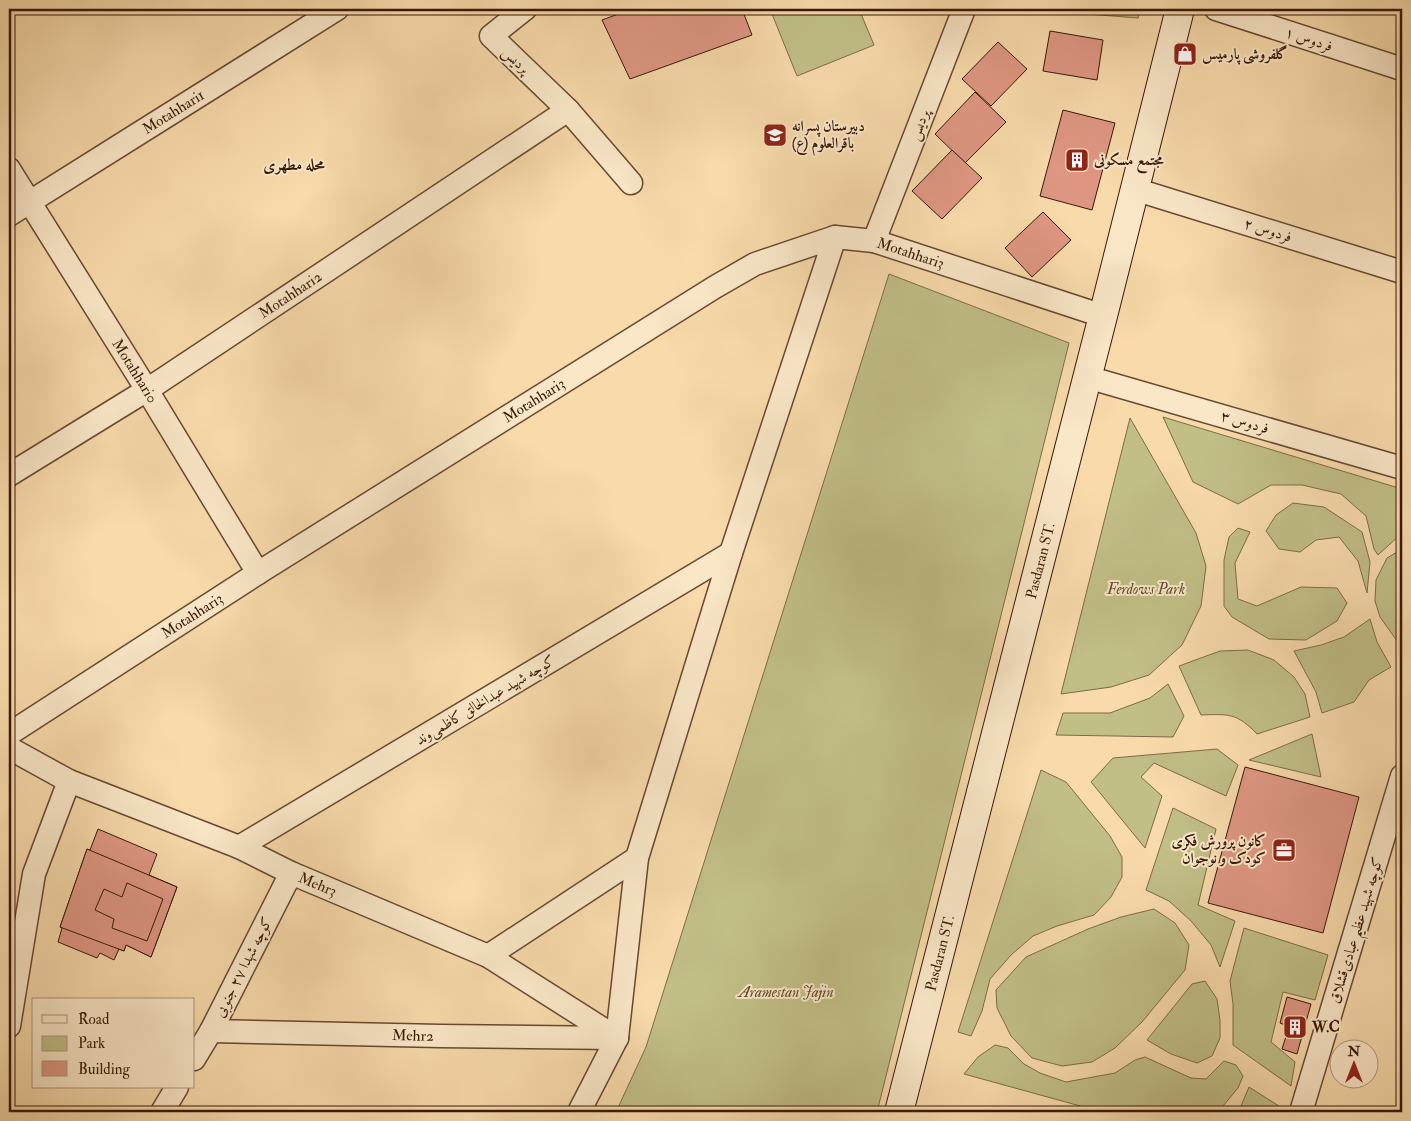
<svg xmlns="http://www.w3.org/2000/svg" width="1411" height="1121" font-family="'IM FELL Double Pica',Amiri,serif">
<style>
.green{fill:#c1be86;stroke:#7c6c46}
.building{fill:#df9783;stroke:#371907}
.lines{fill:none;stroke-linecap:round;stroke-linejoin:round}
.street-casing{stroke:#674930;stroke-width:25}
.secondary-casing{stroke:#371907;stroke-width:30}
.street{stroke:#fae7c8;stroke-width:22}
.secondary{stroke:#fae7c8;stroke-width:28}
.labels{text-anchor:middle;stroke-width:4;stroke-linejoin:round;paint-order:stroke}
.street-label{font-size:15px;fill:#371907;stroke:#fae7c8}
.poi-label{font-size:15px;font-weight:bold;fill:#371907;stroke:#fae7c8;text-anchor:start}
.park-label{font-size:15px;font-style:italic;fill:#604b2d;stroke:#fae7c8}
.neighbourhood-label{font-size:16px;font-weight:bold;fill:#371907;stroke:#fae7c8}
</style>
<rect width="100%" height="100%" fill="#f8daab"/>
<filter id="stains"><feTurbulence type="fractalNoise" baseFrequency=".004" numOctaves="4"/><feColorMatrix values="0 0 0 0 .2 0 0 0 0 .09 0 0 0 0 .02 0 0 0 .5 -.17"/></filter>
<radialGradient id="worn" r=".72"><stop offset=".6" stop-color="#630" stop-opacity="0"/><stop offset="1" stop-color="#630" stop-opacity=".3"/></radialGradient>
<!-- green -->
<g class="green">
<path d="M770 9H859L874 45 797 76Z"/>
<path d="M1023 9H1140L1138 18Z"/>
<path d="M889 274 1069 343 877 1112H616L646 1047Z"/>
<path d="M1163 417 1402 489V533L1378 555 1374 549 1366 516 1341 494 1302 485H1271L1238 504 1193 482Z"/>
<path d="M1130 418 1196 533 1206 566 1201 606 1182 645 1149 675 1111 687 1061 694Z"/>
<path d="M1293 503 1324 507 1362 532 1370 562 1367 593 1358 561 1339 537 1316 540 1300 552 1279 549 1266 531 1276 515Z"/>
<path d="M1238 528 1250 532 1235 563 1238 599 1257 606 1301 587 1337 588 1347 603 1337 621 1306 640 1269 639 1232 617 1224 606V560L1229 537Z"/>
<path d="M1402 549V648L1380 617 1375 601 1376 580 1387 558Z"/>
<path d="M1370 619 1377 642 1391 667 1369 680 1354 702 1322 713 1316 692 1294 651 1321 645 1344 637Z"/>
<path d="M1248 650 1274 660 1294 677 1305 694 1310 717 1257 734C1237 713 1229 714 1201 715L1179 666 1220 651Z"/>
<path d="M1168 684 1184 716 1173 737 1056 735 1063 713H1110L1150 698Z"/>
<path d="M1312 734 1321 777 1249 760Z"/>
<path d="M1217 749 1238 765 1226 796 1154 763 1141 777 1162 796 1145 848 1091 782 1113 758Z"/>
<path d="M1041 770 1066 782 1110 836 1122 857V877L1111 897 1094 915 1057 926 1033 936 1011 955 990 979 982 1011 971 1036 958 1032Z"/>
<path d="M1173 808 1216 829 1198 905 1235 921 1220 967 1211 945 1191 921 1169 901 1146 890Z"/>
<path d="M1154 909 1175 923 1189 945 1185 970 1142 1022 1115 1048 1092 1062 1062 1066 1032 1058 1011 1036 997 1008 996 990 1026 957 1088 929 1121 917Z"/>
<path d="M1244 928 1328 955 1315 1000 1283 992 1271 1042 1295 1062 1291 1086 1233 1045V1004L1230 981Z"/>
<path d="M1205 981 1217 999 1220 1020V1038L1212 1056 1197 1063 1171 1054 1147 1040 1192 984Z"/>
<path d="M995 1045 1008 1048 1024 1064 1040 1073 1066 1082 1115 1073 1135 1060 1145 1057 1191 1078 1206 1079 1224 1061 1236 1065 1243 1076 1238 1088 1218 1112H1102L964 1074 978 1057Z"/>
<path d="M1249 1087 1282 1108 1281 1112H1236L1241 1106Z"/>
</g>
<!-- building -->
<g class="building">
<path d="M632 9H742L752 35 630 79 602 20Z"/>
<path d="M1050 31 1103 40 1097 80 1043 71Z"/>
<path d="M998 42 1027 69 991 106 962 79Z"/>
<path d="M975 92 1006 122 965 163 935 134Z"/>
<path d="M1063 110 1115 123 1092 210 1040 196Z"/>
<path d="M952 150 982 178 942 219 912 191Z"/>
<path d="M1043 212 1071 240 1032 277 1005 248Z"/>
<path d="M1245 767 1359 797 1323 933 1208 903Z"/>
<path d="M98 829 157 854 149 875 177 887 151 957 126 945 124 951 119 949 114 960 100 953 97 958 58 942 62 928 60 927 87 849 90 850Z"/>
<path d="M87 849 177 887 151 957 126 945 124 951 60 927Z"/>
<path d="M127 883 163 899 147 941 112 928 114 919 95 910 104 889 122 897Z"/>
<path d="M1287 997 1311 1004 1297 1054 1282 1049 1288 1030 1285 1029V1025L1280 1023Z"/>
</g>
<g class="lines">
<!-- street casing -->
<g class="street-casing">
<g id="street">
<path d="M525 9 491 36 568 110 631 183"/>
<path d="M1216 9 1402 69"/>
<path id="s1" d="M9 169 147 390 258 573"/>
<path d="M1134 189 1402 272"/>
<path id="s2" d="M9 215 337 9"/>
<path d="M874 241 964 9"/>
<path d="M1087 377 1402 468"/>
<path id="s3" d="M9 475 147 390 568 110"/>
<path id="s4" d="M9 734 258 573 715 287 755 264 835 237 874 241 1103 316"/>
<path id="s5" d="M9 748 69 781 239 847 291 873 488 956 617 1038"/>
<path d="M239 847 731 553"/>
<path d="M488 956 637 858"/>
<path d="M9 1026 34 874 69 781"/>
<path id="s6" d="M211 1031 440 1036 617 1038"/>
<path d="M194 1059 211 1031 291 873"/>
<path d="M162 1112 177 1087"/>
<path d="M579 1112 617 1038 637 858 731 553 835 237"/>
<path d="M1301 1112 1402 776"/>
</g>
</g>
<!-- secondary casing -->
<g class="secondary-casing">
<g id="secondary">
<path id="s7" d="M899 1112 1103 316 1180 9"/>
</g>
</g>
<!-- street -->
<use href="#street" class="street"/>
<!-- secondary -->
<use href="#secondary" class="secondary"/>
</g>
<!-- icons -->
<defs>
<g id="shop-square" transform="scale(1.25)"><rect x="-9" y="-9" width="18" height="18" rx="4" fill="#8f2418" stroke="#fae7c8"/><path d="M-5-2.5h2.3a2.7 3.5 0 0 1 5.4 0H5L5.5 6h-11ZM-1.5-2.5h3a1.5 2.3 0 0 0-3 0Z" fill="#fff"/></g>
<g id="school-square" transform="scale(1.25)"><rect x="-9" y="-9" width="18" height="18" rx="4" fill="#8f2418" stroke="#fae7c8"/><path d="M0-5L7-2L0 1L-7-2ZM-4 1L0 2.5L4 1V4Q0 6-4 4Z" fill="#fff"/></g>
<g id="building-square" transform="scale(1.25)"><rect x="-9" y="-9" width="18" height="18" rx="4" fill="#8f2418" stroke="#fae7c8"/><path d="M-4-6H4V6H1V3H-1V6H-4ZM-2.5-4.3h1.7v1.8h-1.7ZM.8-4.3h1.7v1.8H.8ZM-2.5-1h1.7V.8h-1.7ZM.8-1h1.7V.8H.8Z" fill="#fff"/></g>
<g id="office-square" transform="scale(1.25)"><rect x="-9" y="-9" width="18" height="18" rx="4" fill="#8f2418" stroke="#fae7c8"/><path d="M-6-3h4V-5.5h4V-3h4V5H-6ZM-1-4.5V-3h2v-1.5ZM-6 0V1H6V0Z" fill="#fff"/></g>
</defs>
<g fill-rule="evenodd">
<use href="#shop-square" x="1185" y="54"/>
<use href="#school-square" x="775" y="135"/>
<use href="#building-square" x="1077" y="160"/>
<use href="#office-square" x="1284" y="850"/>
<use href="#building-square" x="1295" y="1027"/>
</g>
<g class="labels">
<!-- street labels -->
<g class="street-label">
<text transform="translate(1309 39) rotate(18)" y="5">فردوس ۱</text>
<text transform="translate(516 60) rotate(44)" y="5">پردیس</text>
<text dy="5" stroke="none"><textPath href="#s2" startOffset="194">Motahhari1</textPath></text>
<text transform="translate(919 125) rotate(-69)" y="5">پردیس</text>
<text transform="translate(1268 230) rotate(17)" y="5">فردوس ۲</text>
<text dy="5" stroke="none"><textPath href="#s4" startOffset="1044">Motahhari3</textPath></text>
<text dy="5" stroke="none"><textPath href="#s3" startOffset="334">Motahhari2</textPath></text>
<text dy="5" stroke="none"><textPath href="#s1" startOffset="238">Motahhari0</textPath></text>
<text dy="5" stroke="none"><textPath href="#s4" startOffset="622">Motahhari3</textPath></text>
<text transform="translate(1245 422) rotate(16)" y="5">فردوس ۳</text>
<text dy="5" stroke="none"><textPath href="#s7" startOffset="569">Pasdaran ST.</textPath></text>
<text dy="5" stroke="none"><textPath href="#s4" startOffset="218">Motahhari3</textPath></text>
<text transform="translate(485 700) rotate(-31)" y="5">کوچه شهید عبدالخالق کاظمی‌وند</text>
<text dy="5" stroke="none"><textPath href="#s5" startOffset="338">Mehr3</textPath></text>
<text transform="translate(1356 930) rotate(-73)" y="5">کوچه شهید عظیم عبادی‌قشلاق</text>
<text dy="5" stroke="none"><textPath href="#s7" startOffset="164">Pasdaran ST.</textPath></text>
<text transform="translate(243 967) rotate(-63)" y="5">کوچه شهدا ۲۷ جنوبی</text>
<text dy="5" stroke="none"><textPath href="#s6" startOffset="202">Mehr2</textPath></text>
</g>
<!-- poi labels -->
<g class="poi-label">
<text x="1202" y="59">گلفروشی پارمیس</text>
<text x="792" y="131">دبیرستان پسرانه<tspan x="792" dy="17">باقرالعلوم (ع)</tspan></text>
<text x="1094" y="165">مجتمع مسکونی</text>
<text x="1266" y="846" text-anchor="end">کانون پرورش فکری<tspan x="1266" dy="17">کودک و نوجوان</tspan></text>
<text x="1312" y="1032">W.C</text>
</g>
<!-- park labels -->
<g class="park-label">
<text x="1146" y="594">Ferdows Park</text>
<text x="786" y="997">Aramestan Jajin</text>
</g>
<!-- neighbourhood labels -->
<g class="neighbourhood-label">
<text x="294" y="170">محله مطهری</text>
</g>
</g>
<!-- margin -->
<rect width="1411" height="1121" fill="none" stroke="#f8daab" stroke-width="30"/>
<rect x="10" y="10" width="1391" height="1101" fill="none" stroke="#371907" stroke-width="2.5"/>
<rect x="15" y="15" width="1381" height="1091" fill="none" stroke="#371907"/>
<!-- legend -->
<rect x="32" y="998" width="162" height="90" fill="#fae7c8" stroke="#ac957b"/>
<rect x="42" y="1015" width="25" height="8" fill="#fae7c8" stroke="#ac957b"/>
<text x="78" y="1024" font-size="15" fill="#371907">Road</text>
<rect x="42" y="1036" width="25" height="15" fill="#c1be86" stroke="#ac957b"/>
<text x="78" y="1048" font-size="15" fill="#371907">Park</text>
<rect x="42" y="1061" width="25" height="15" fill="#df9783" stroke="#ac957b"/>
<text x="78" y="1074" font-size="15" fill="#371907">Building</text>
<!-- north arrow -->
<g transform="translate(1354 1064)"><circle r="24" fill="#fae7c8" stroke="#ac957b"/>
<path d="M0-4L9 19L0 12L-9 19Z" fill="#8f2418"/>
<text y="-8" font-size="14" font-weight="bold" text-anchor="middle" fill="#371907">N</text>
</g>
<rect width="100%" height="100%" filter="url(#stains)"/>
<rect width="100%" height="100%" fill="url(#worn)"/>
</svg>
